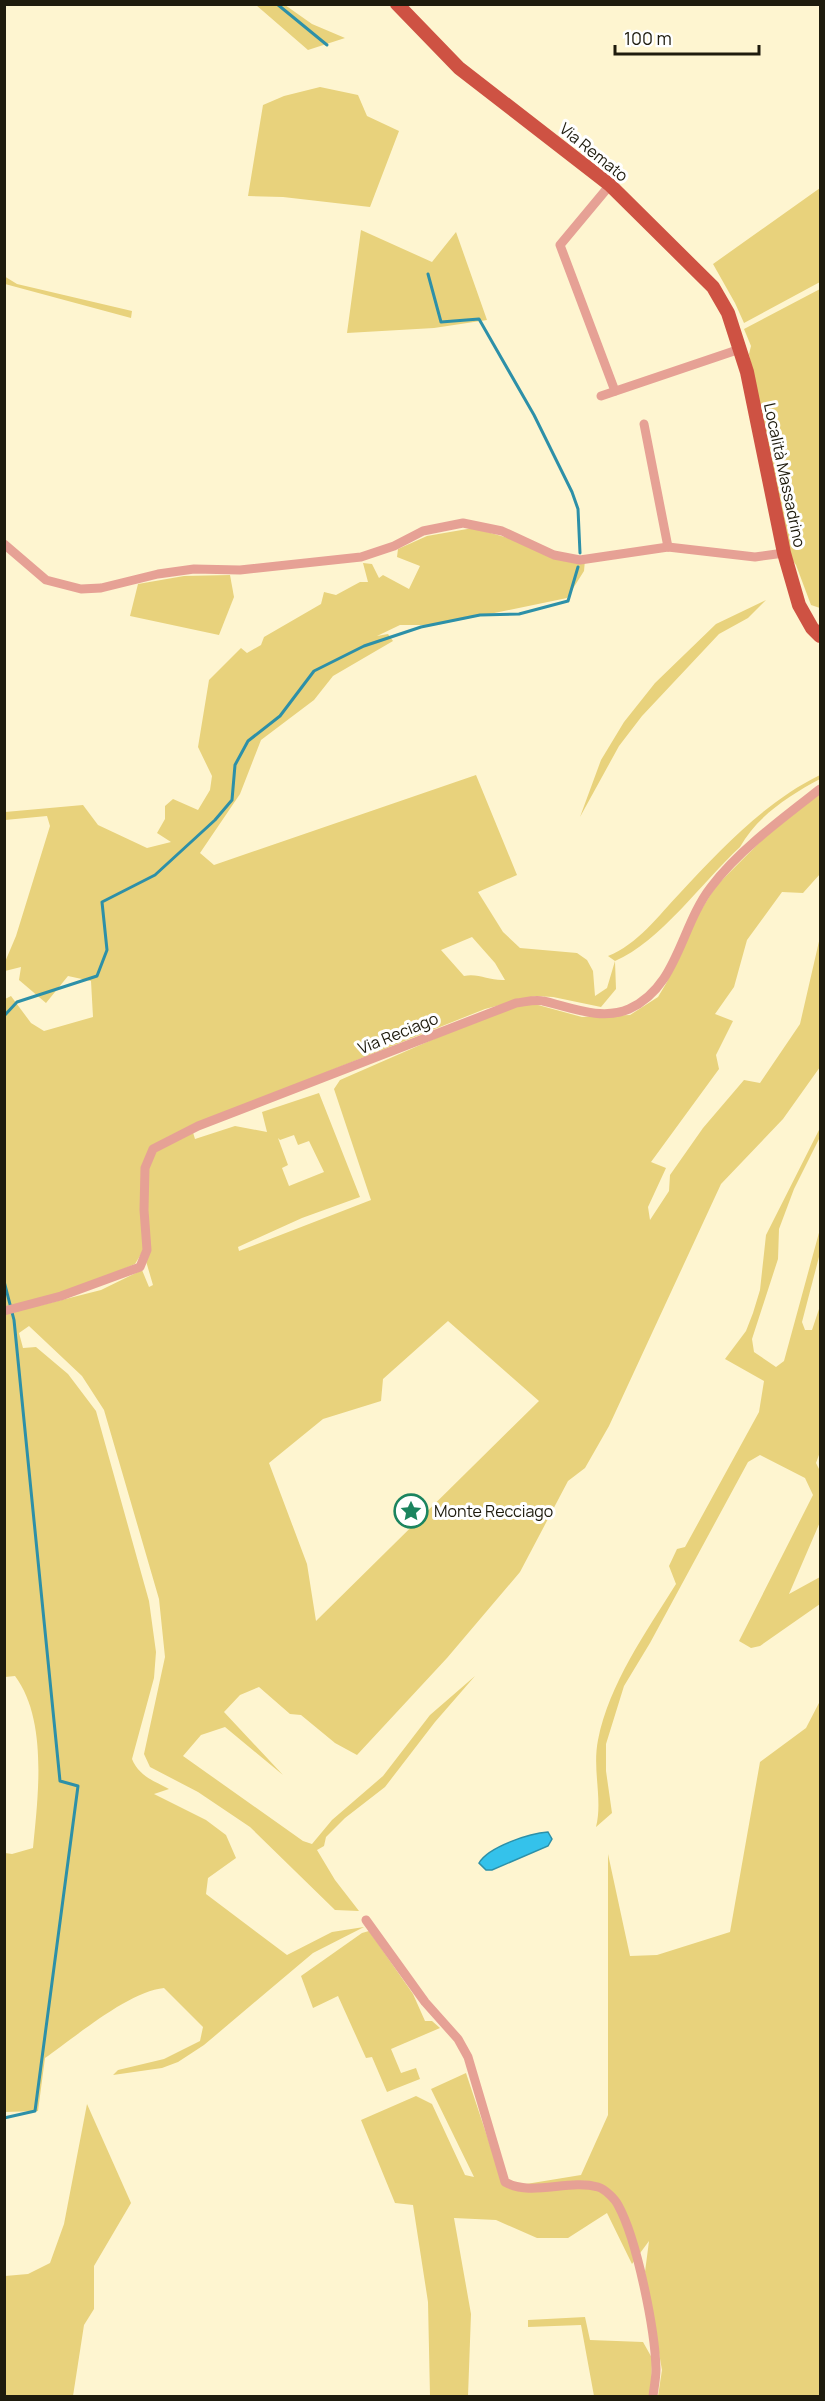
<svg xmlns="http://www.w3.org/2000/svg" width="825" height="2401" font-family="Manrope,sans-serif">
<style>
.green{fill:#e8d27c;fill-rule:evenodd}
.water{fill:#34c2eb;stroke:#2d90a8;stroke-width:1.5}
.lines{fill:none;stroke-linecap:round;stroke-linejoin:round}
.stream{stroke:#2d90a8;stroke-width:3}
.minor{stroke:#e6a195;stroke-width:9}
.primary{stroke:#ce5243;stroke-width:14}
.labels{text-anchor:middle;stroke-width:6;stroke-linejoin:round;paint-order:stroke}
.street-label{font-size:16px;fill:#1e1b0d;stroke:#fff}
.poi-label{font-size:16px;fill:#1e1b0d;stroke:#fff;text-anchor:start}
</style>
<rect width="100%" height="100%" fill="#fef5d0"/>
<!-- green -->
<g class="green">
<path d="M256 5H285L312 24 345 38 308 50Z"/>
<path d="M320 87 358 95 367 116 399 131 370 207 283 197 248 196 263 105 284 96Z"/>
<path d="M820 188V282L744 323 735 303 713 264Z"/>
<path d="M361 230 432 262 456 232 487 320 434 328 347 333Z"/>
<path d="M4 276 17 284 132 311 131 318 5 284Z"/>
<path d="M820 289V608L811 605 796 565 788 554 749 354 751 346 744 329Z"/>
<path d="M473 528 585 560 584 571 567 598 436 625H400L377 636 388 634 393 641 333 676 314 700 261 740 240 794 200 853 214 865 476 775 517 875 478 892 503 932 520 948 577 953 587 960 593 971 595 996 607 988 615 961 608 956C637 945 659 915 680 893 722 848 765 802 820 775V779C790 795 757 816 740 847 704 880 659 943 615 961L616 989 601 1007 553 997 535 996 485 1009 191 1126 195 1139 235 1126 267 1132 262 1112 319 1093 360 1197 302 1218 238 1247 239 1251 371 1200 334 1089 340 1080 482 1018 517 1005H538L582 1017 630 1015 658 997 667 982 688 931 716 886 771 831 820 793V874L803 893 782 892 747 940 734 987 715 1014 733 1021 716 1055 719 1069 651 1162 666 1168 648 1207 650 1220 669 1191 670 1175 703 1128 744 1080 760 1083 800 1024 820 937V1067L783 1119 721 1184 609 1426 585 1468 568 1481 520 1572 447 1658 357 1755 335 1743 301 1715 290 1714 259 1687 240 1695 224 1712 283 1775 225 1727 201 1735 183 1756 303 1841 312 1844 332 1820 383 1776 430 1715 475 1676 435 1722 385 1787 345 1818 326 1837 324 1846 317 1850 335 1880 359 1911 335 1910 250 1827 198 1792 150 1767 144 1754 165 1657 159 1599 104 1410 82 1376 29 1326 19 1333 23 1348 36 1347 68 1374 96 1411 149 1601 156 1652 154 1678 132 1759C139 1776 154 1781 169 1789L154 1794 206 1820 226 1835 236 1858 208 1878 206 1894 287 1955 332 1932 364 1927 313 1953 204 2045 178 2062 162 2068 113 2075 118 2070 164 2059 200 2041 203 2027 164 1988C129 1991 74 2038 45 2058L38 2111 5 2112V1853L12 1854 33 1848C38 1797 48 1720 15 1676L5 1677V999L11 996 31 1023 44 1031 93 1017 91 981 68 976 46 1003 19 980 21 967 5 971V962L16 936 50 826 47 816 5 820V812L83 805 98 825 147 848 171 842 157 833 165 819V806L173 799 198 810 210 790 212 776 198 747 209 680 241 648 247 653 261 645 264 637 321 604 324 592 336 595 360 582H368L363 563 372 564 379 578 383 575 409 589 420 566 397 557 398 549 427 536ZM472 937 495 963 505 980C489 981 479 973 464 976L441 950ZM294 1135 298 1145 309 1141 324 1172 289 1186 282 1168 288 1165 278 1138 280 1140ZM143 1251 153 1285 149 1287 142 1270 101 1290 38 1306 135 1264ZM448 1321 539 1401 316 1621 307 1564 269 1463 323 1419 381 1401 383 1379Z"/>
<path d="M230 575 234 597 219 635 130 616 138 584 184 576Z"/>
<path d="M766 600 748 618 719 634 642 716 619 746 580 817 601 760 624 722 655 683 716 624Z"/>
<path d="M820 1128V1137L794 1189 779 1229 778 1259 752 1339 754 1352 776 1367 784 1361 820 1229V1253L802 1322 805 1330H812L820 1306V1452L816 1463 820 1471V1522L789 1594 820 1577V1604L760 1646 751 1648 739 1641 813 1495 805 1478 760 1455 748 1462 650 1643 624 1686 606 1744V1771L612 1813 596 1827C603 1799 592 1770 598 1740 609 1684 646 1632 676 1584L669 1566 677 1549 685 1547 759 1412 764 1381 725 1359 746 1331 753 1313 760 1290 766 1235Z"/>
<path d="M820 1701V2396H658L662 2370 645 2272 649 2241 632 2264 607 2213 568 2238H537L496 2220 454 2218 471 2314 468 2396H430L428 2302 413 2205 395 2203 361 2120 416 2096 432 2104 465 2175 474 2177 431 2089 466 2073 502 2181 520 2185 581 2175 608 2115V1854L630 1956 657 1955 730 1932 760 1762 806 1728Z"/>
<path d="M369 1931 413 1994 425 2021H432L440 2028 391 2049 401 2073 416 2068 420 2079 387 2092 372 2057 366 2058 338 1996 313 2008 301 1976 362 1933Z"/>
<path d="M87 2104 131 2203 94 2266V2309L84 2325 73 2396H5V2276L28 2274 50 2263 64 2224Z"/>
<path d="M585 2317 590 2340 643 2342 652 2358 651 2396H594L581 2325 528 2327V2320Z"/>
</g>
<!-- water -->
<path class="water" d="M548 1832 552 1839 548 1846 492 1870H486L479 1863C488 1847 530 1833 548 1832Z"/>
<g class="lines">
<!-- stream -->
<g class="stream">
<path d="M277 4 327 45"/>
<path d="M428 274 441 322 479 319 534 415 572 492 578 509 580 553"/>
<path d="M4 1016 17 1002 97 976 107 950 102 902 155 875 215 820 232 800 235 765 248 741 280 716 314 671 364 646 421 627 480 615 519 614 568 601 578 567"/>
<path d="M4 1281 14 1320 60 1781 78 1786 35 2111 4 2118"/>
</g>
<!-- minor -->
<g class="minor">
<path d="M610 185 560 245 615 391"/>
<path d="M601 396 740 349"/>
<path d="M644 424 668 547"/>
<path d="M4 544 46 580 81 589 101 588 158 574 194 569 240 570 361 557 394 546 423 531 463 523 502 531 554 555 580 560 668 547 755 557 784 553"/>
<path d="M4 1311 61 1296 140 1267 147 1250 144 1210 145 1168 153 1149 198 1126 516 1003C525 1002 535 999 543 1001 570 1007 601 1021 629 1009 678 987 680 927 711 887 739 850 784 817 820 789"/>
<path d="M366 1920 425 2002 458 2039 468 2057 505 2182C531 2197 568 2179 598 2187 605 2189 615 2199 618 2205 637 2239 655 2330 656 2369 656 2378 654 2388 653 2396"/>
</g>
<!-- primary -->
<path class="primary" d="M397 4 459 68 610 185 713 287 728 313 747 372 784 553 799 605 812 628 820 636"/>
</g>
<!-- icons -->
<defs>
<g id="sight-ring" transform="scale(1.725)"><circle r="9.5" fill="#fff" stroke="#1b845f" stroke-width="1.5"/><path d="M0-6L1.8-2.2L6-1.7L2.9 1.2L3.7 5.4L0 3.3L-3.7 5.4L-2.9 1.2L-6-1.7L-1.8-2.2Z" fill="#1b845f"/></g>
</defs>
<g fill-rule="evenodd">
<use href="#sight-ring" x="411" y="1511"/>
</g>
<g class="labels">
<!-- street labels -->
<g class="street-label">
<text transform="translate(594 152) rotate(39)" y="6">Via Remato</text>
<text transform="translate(785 475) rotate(78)" y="6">Località Massadrino</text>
<text transform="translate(398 1033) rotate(-22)" y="6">Via Reciago</text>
</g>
<!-- poi labels -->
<g class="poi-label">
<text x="434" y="1517">Monte Recciago</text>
</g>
</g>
<!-- border -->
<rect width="825" height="2401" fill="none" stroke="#1e1b0d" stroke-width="12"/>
<!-- scale -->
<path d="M615 45v9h144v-9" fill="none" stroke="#1e1b0d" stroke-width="3"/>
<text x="624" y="45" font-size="18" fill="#1e1b0d" stroke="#ffffff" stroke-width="4.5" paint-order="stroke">100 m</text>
</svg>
